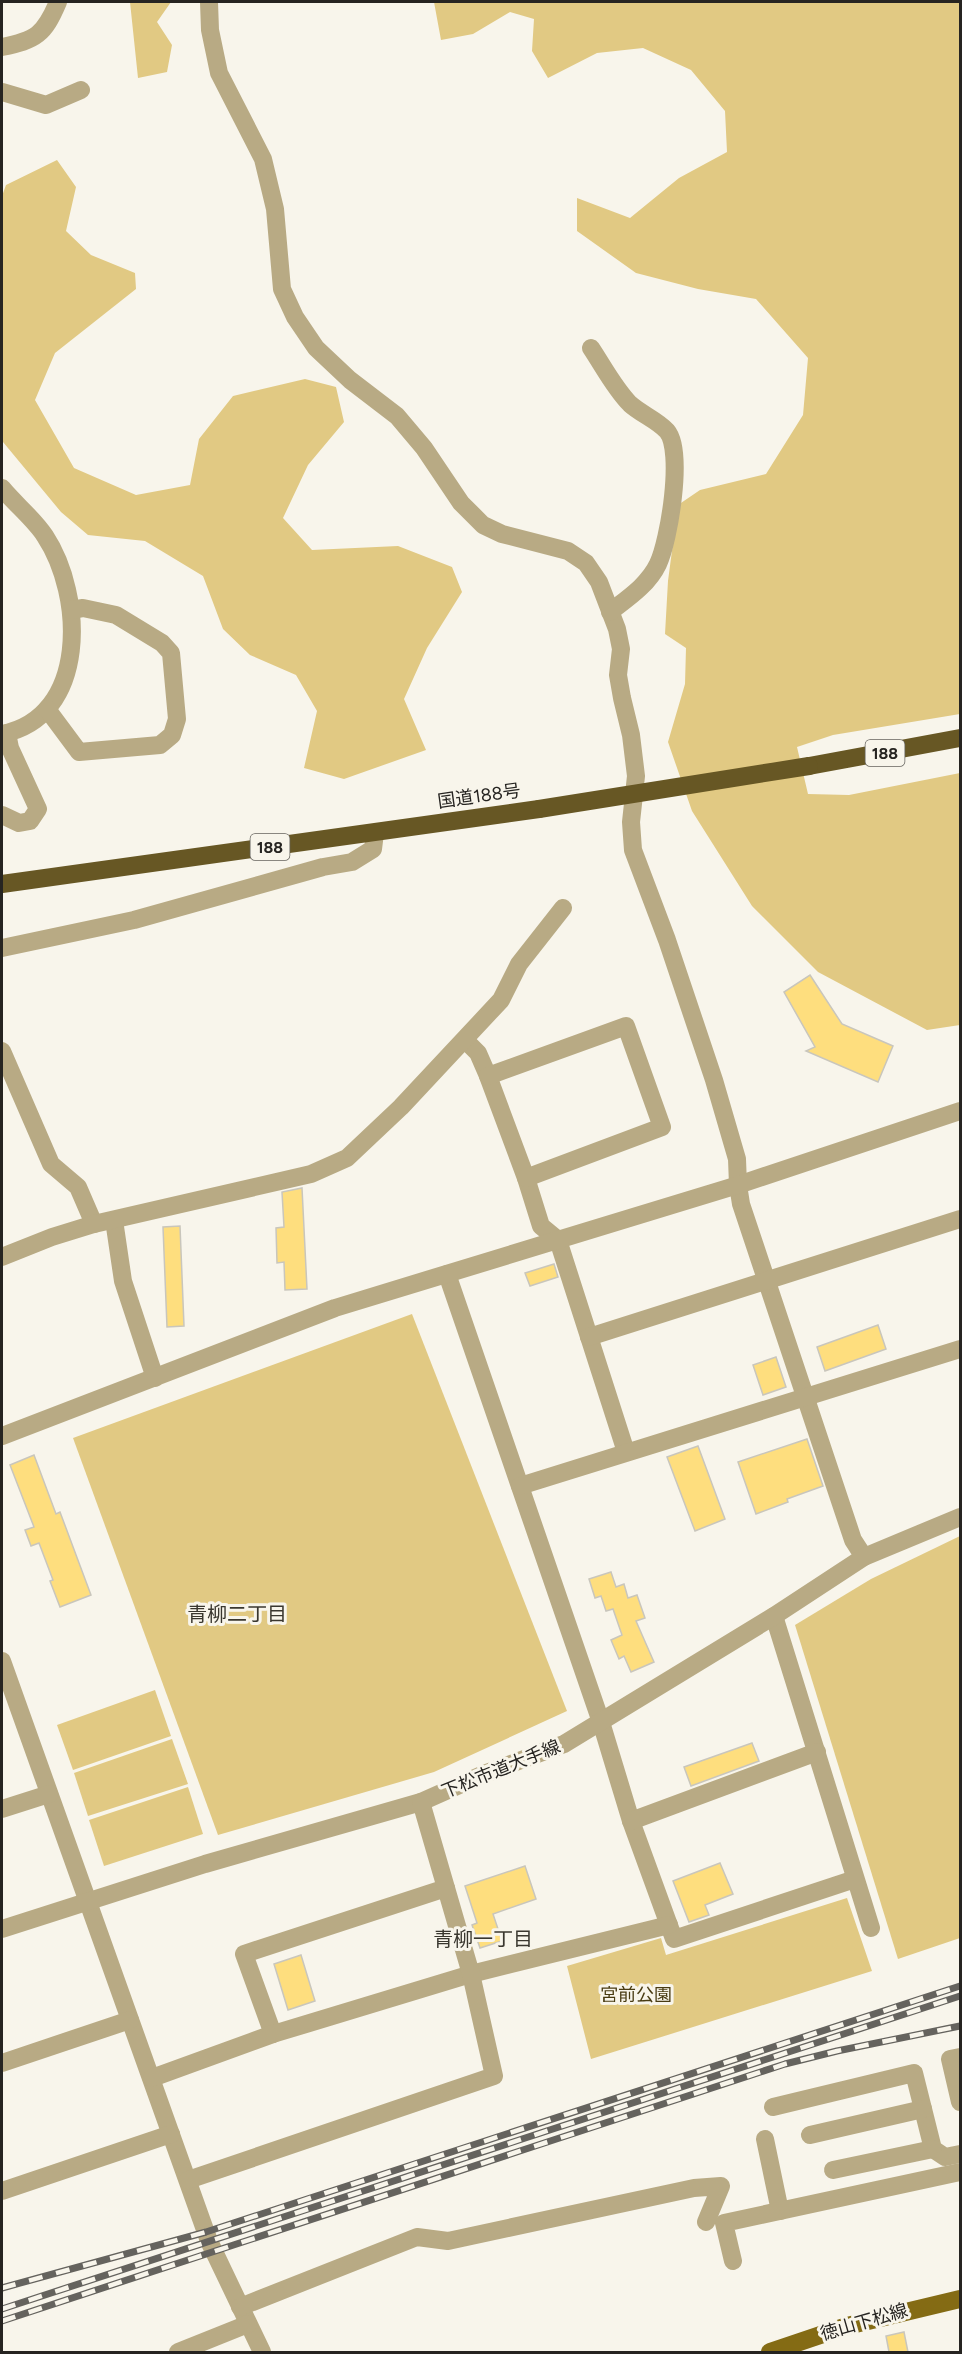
<svg xmlns="http://www.w3.org/2000/svg" width="962" height="2354" font-family="Figtree,'Noto Sans JP',sans-serif">
<style>
.green{fill:#e1c983}
.building{fill:#fede7e;stroke:#c9c6bc;stroke-width:1.5}
.lines{fill:none;stroke-linecap:round;stroke-linejoin:round}
.minor{stroke:#b8aa84;stroke-width:18}
.major{stroke:#846b14;stroke-width:18}
.highway{stroke:#675724;stroke-width:18}
.rail-casing{stroke:#65635e;stroke-width:7}
.rail{stroke:#f8f5eb;stroke-width:4.5;stroke-dasharray:14;stroke-linecap:butt}
.highway-bridge{stroke:#675724;stroke-width:18}
.labels{text-anchor:middle;stroke-width:6;stroke-linejoin:round;paint-order:stroke}
.shield{fill:#f8f5eb;stroke:#65635e;stroke-width:1.5}
.shield-label{font-size:16px;font-weight:bold;fill:#262421}
.street-label{font-size:18px;fill:#262421;stroke:#f8f5eb}
.park-label{font-size:18px;fill:#483b12;stroke:#f8f5eb}
.neighbourhood-label{font-size:20px;fill:#3a372f;stroke:#f8f5eb}
</style>
<rect width="100%" height="100%" fill="#f8f5eb"/>
<!-- green -->
<g class="green">
<path d="M130 2H171L157 22 172 45 167 72 138 78Z"/>
<path d="M434 2H960V714L833 735 797 747 808 794 849 795 960 773V1025L927 1030 818 972 752 906 692 811 668 742 685 684 686 648 665 634 668 581 678 505 700 490 766 474 803 415 808 358 756 299 698 289 636 273 577 231V198L630 218 679 178 727 152 725 111 691 70 643 48 597 53 548 78 532 51 534 19 510 12 473 34 441 40Z"/>
<path d="M57 160 76 187 66 231 91 255 135 273 136 289 55 353 35 400 74 468 136 495 190 485 199 439 233 396 305 379 336 387 344 422 308 465 283 518 312 550 398 546 452 567 462 592 427 648 404 699 426 750 344 779 304 768 317 711 296 675 250 655 223 629 203 576 145 541 88 535 61 512 3 442 2 439V196L6 185Z"/>
<path d="M412 1314 567 1711 434 1772 218 1835 73 1438Z"/>
<path d="M960 1536V1938L898 1959 795 1625 871 1579Z"/>
<path d="M155 1690 171 1736 73 1770 57 1725Z"/>
<path d="M172 1739 188 1784 88 1816 74 1773Z"/>
<path d="M188 1787 203 1834 104 1866 89 1820Z"/>
<path d="M847 1898 872 1971 591 2059 567 1966 661 1938 666 1955Z"/>
</g>
<!-- building -->
<g class="building">
<path d="M810 975 842 1024 893 1046 878 1082 806 1051 815 1047 784 992Z"/>
<path d="M302 1188 307 1289 285 1290 284 1262 277 1263 276 1228 284 1227 282 1192Z"/>
<path d="M180 1226 184 1326 167 1327 163 1227Z"/>
<path d="M554 1264 558 1277 530 1286 525 1273Z"/>
<path d="M878 1325 886 1349 825 1371 817 1347Z"/>
<path d="M776 1357 786 1387 763 1395 753 1365Z"/>
<path d="M807 1439 823 1486 787 1499 788 1502 756 1514 738 1462Z"/>
<path d="M698 1446 725 1519 695 1531 667 1457Z"/>
<path d="M34 1455 56 1514 60 1512 91 1595 60 1607 50 1581 53 1580 39 1543 31 1546 25 1530 34 1527 10 1465Z"/>
<path d="M611 1572 616 1587 624 1584 628 1598 637 1595 645 1618 636 1621 654 1662 631 1672 624 1656 619 1659 611 1640 622 1635 613 1609 606 1611 601 1596 595 1598 589 1579Z"/>
<path d="M752 1743 759 1761 691 1786 684 1767Z"/>
<path d="M720 1863 733 1894 705 1905 709 1915 689 1922 673 1881Z"/>
<path d="M525 1866 536 1899 493 1914 502 1941 480 1948 472 1925 477 1923 465 1886Z"/>
<path d="M301 1955 315 2001 288 2010 274 1964Z"/>
<path d="M904 2332 908 2352H889L886 2336Z"/>
</g>
<g class="lines">
<!-- minor -->
<g class="minor">
<path d="M209 2 210 30 219 73 263 159 275 209 282 289 295 317 316 348 350 380 397 416 424 448 461 503 483 525 502 534 568 551 586 563 599 582 617 629 621 649 618 675 622 698 631 735 636 776 631 822 633 850 667 940 714 1080 737 1159 738 1185 741 1204 853 1540 864 1557"/>
<path d="M2 47C36 40 44 35 58 2"/>
<path d="M2 92 46 105 81 90"/>
<path d="M591 348C603 366 615 389 630 404 641 414 657 420 667 431 684 451 669 541 658 564 648 585 628 598 610 612"/>
<path d="M2 488C15 504 34 519 45 536 84 595 89 717 2 734"/>
<path d="M47 709 79 752 160 745 172 735 177 719 171 653 162 643 116 615 83 608 71 610"/>
<path d="M2 815 19 823 30 821 38 809 10 748 7 733"/>
<path d="M2 948 134 920 323 867 352 862 373 849 375 833"/>
<path d="M465 1040 478 1053 488 1076 526 1178 541 1226 558 1240 626 1452"/>
<path d="M2 1051 51 1164 78 1187 94 1224"/>
<path d="M488 1076 626 1026 662 1127 526 1178"/>
<path d="M114 1220 123 1281 155 1378"/>
<path d="M2 1257 52 1237 94 1224 311 1174 347 1158 401 1107 501 1000 519 964 563 908"/>
<path d="M447 1274 601 1722 631 1821 674 1939 855 1879"/>
<path d="M589 1337 960 1219"/>
<path d="M2 1436 335 1308 738 1185 960 1111"/>
<path d="M520 1486 960 1349"/>
<path d="M774 1616 871 1928"/>
<path d="M2 1661 209 2241 262 2352"/>
<path d="M2 1809 49 1794"/>
<path d="M631 1821 817 1752"/>
<path d="M2 1929 205 1864 421 1802 484 1774 564 1744 774 1616 864 1557 960 1517"/>
<path d="M273 2034 244 1954 446 1888"/>
<path d="M960 2057 950 2059 960 2102"/>
<path d="M2 2063 130 2020"/>
<path d="M152 2078 273 2034 471 1974 669 1925"/>
<path d="M773 2107 914 2073 933 2149 945 2157 960 2154"/>
<path d="M810 2135 923 2109"/>
<path d="M765 2139 780 2211"/>
<path d="M833 2170 933 2149"/>
<path d="M188 2180 494 2076 471 1974 421 1802"/>
<path d="M2 2191 171 2134"/>
<path d="M733 2261 724 2223 960 2172"/>
<path d="M240 2307 417 2237 448 2241 694 2188 721 2186 706 2222"/>
<path d="M178 2352 248 2324"/>
</g>
<!-- major -->
<path class="major" d="M770 2352 847 2326 960 2299"/>
<!-- highway -->
<g class="highway">
<path d="M809 766 960 738"/>
<path d="M2 884 539 809"/>
</g>
<!-- rail casing -->
<g class="rail-casing">
<g id="rail">
<path d="M2 2288 206 2232 960 1986"/>
<path d="M2 2309 960 1996"/>
<path d="M2 2321 785 2064 837 2051 960 2026"/>
</g>
</g>
<!-- rail -->
<use href="#rail" class="rail"/>
<!-- highway-bridge -->
<path class="highway-bridge" d="M539 809 809 766"/>
</g>
<g class="labels">
<!-- shield labels -->
<g class="shield">
<rect x="865.5" y="740" width="39" height="26" rx="4.5"/>
<rect x="250.5" y="834" width="39" height="26" rx="4.5"/>
</g>
<g class="shield-label">
<text x="885" y="759">188</text>
<text x="270" y="853">188</text>
</g>
<!-- street labels -->
<g class="street-label">
<text transform="translate(479 796) rotate(-8)" y="6">国道188号</text>
<text transform="translate(501 1769) rotate(-22)" y="6">下松市道大手線</text>
<text transform="translate(864 2322) rotate(-16)" y="6">徳山下松線</text>
</g>
<!-- park labels -->
<g class="park-label">
<text x="636" y="2001">宮前公園</text>
</g>
<!-- neighbourhood labels -->
<g class="neighbourhood-label">
<text x="237" y="1621">青柳二丁目</text>
<text x="483" y="1946">青柳一丁目</text>
</g>
</g>
<!-- border -->
<rect width="962" height="2354" fill="none" stroke="#262421" stroke-width="6"/>
</svg>
